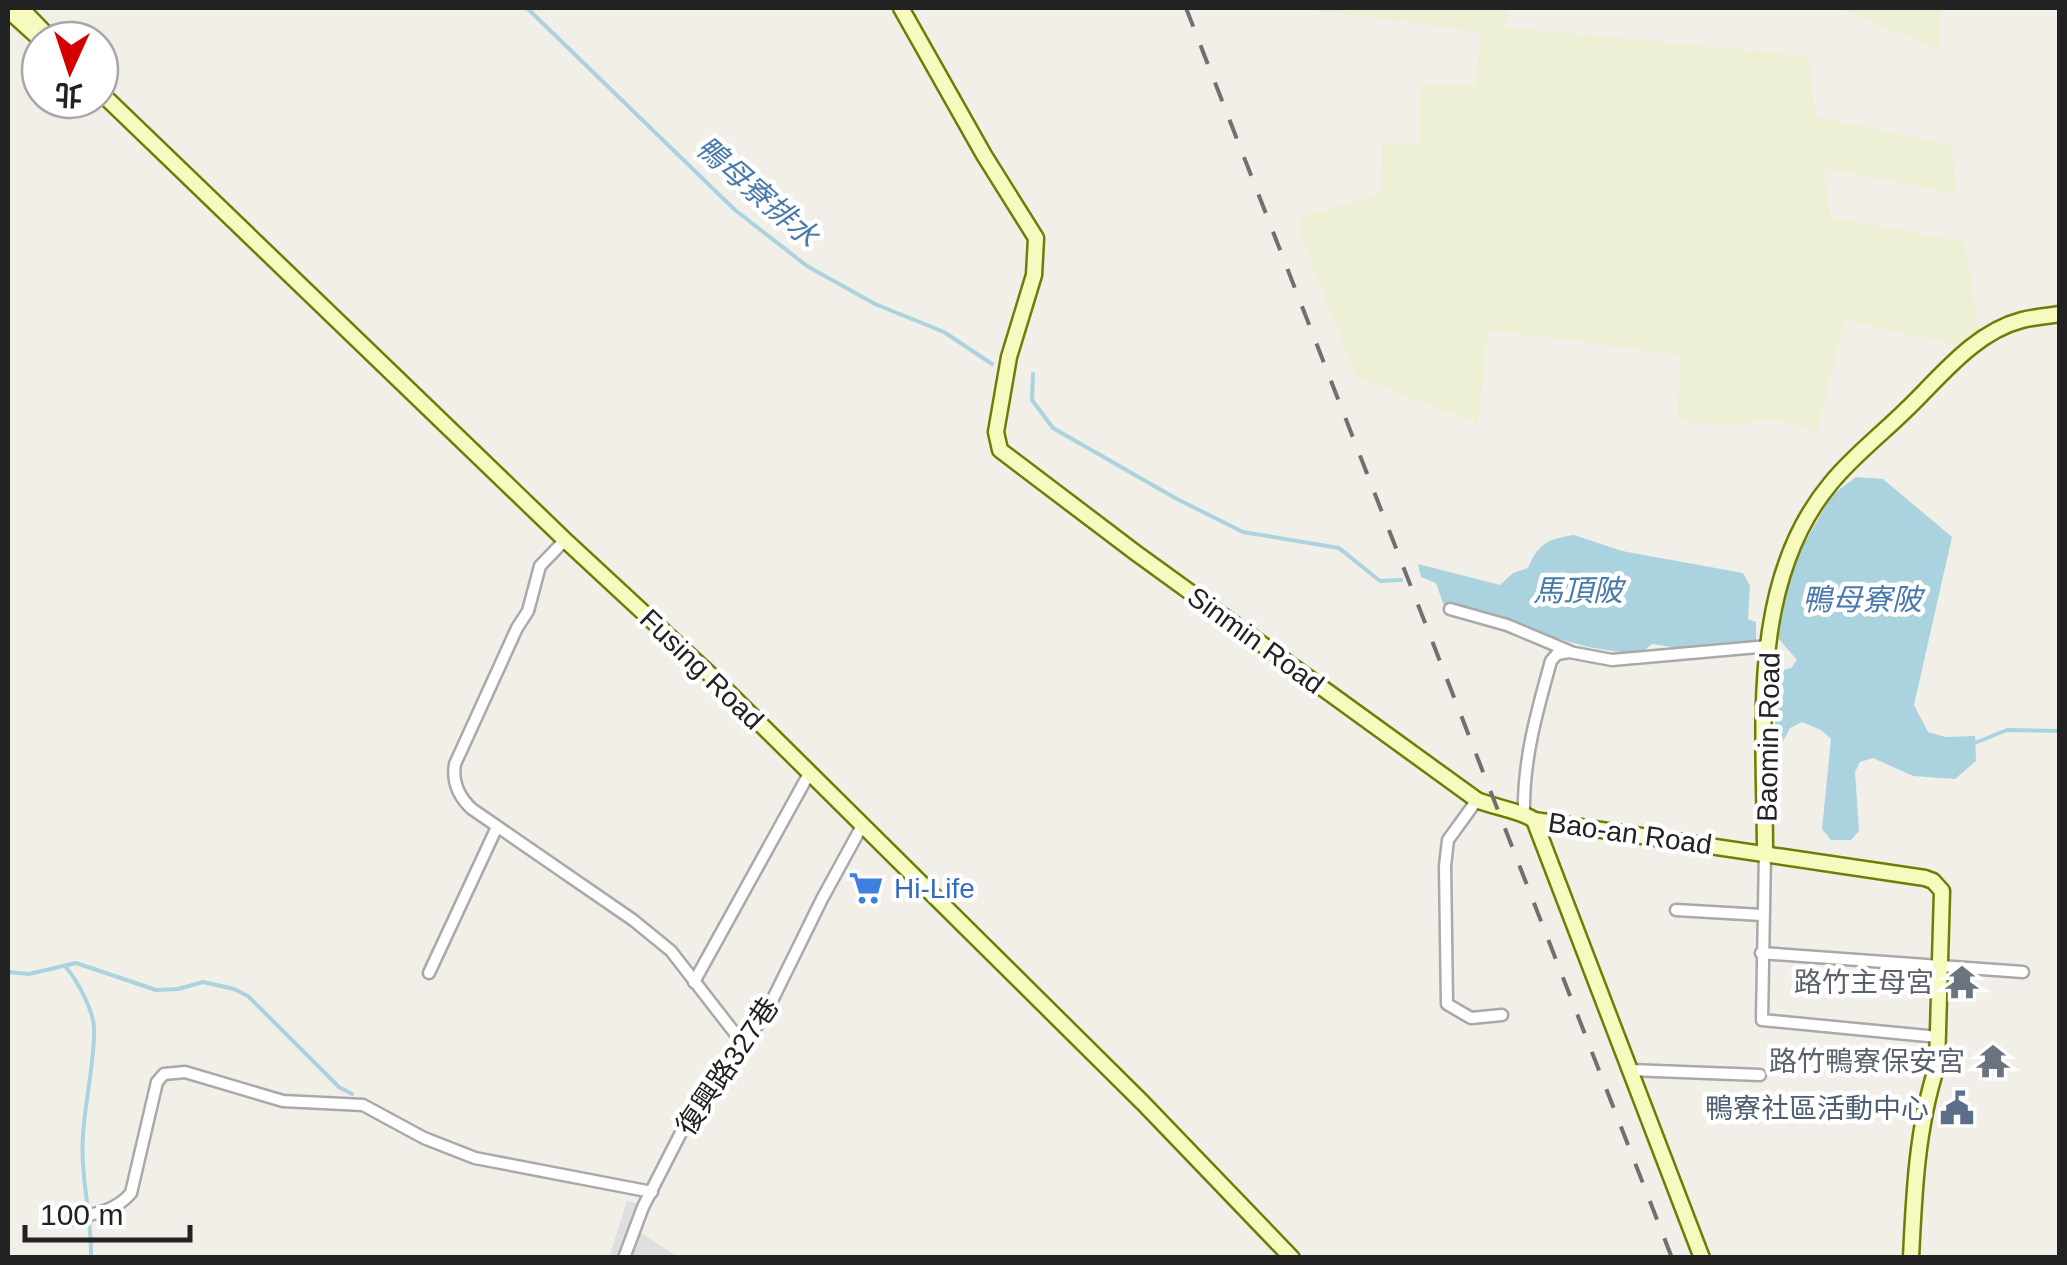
<svg xmlns="http://www.w3.org/2000/svg" width="2067" height="1265" font-family="Helvetica,'Noto Sans TC',sans-serif">
<style>
.residential{fill:#e0dfdf}
.farmland{fill:#eef0d5}
.water{fill:#aad3df}
.lines{fill:none;stroke-linecap:round;stroke-linejoin:round}
.stream{stroke:#aad3df;stroke-width:4}
.street-casing{stroke:#a9a9a9;stroke-width:15}
.secondary-casing{stroke:#707d05;stroke-width:19}
.street{stroke:#fff;stroke-width:10}
.secondary{stroke:#f7fabf;stroke-width:14}
.rail{stroke:#707070;stroke-width:4;stroke-dasharray:20 20;stroke-linecap:butt}
.labels{text-anchor:middle;stroke-width:9;stroke-linejoin:round;paint-order:stroke}
.street-label{font-size:28px;fill:#222;stroke:#fff}
.shop-label{font-size:28px;fill:#366cbe;stroke:#fff;text-anchor:start}
.worship-label{font-size:28px;fill:#5b616d;stroke:#fff;text-anchor:end}
.service-label{font-size:28px;fill:#4e5e75;stroke:#fff;text-anchor:end}
.water-label{font-size:30px;font-style:italic;fill:#4a7aab;stroke:#fff}
</style>
<rect width="100%" height="100%" fill="#f2efe9"/>
<!-- residential -->
<path class="residential" d="M627 1200 650 1210 641 1233 678 1257 609 1258Z"/>
<!-- farmland -->
<g class="farmland">
<path d="M1295 8H1507L1505 27 1808 56 1816 116 1951 145 1957 194 1823 168 1831 217 1965 242 1980 334 1961 346 1844 320 1817 432 1791 423 1764 420 1735 426 1677 421 1681 355 1488 330 1478 424 1355 376 1297 225 1303 217 1381 193 1382 144H1420L1419 85H1475L1481 32Z"/>
<path d="M1840 8H1941L1939 51Z"/>
</g>
<!-- water -->
<g class="water">
<path d="M1856 477 1883 479 1952 537 1914 705 1928 732 1945 737 1975 736 1976 761 1955 779 1913 776 1873 758 1860 762 1855 772 1859 831 1851 840H1831L1822 829 1831 739 1821 730 1802 722 1790 728 1781 745 1773 747 1780 671 1791 668 1797 660 1778 638 1792 565 1832 495Z"/>
<path d="M1574 535 1622 551 1743 573 1750 586 1748 619 1756 622V642L1685 649 1652 644 1639 655 1588 647 1444 606 1436 583 1421 577 1418 564 1500 585 1513 573 1528 568C1538 543 1549 539 1574 535Z"/>
</g>
<g class="lines">
<!-- stream -->
<g class="stream">
<path d="M527 8 735 210 807 266 875 304 944 332 992 364"/>
<path d="M1033 374 1032 400 1053 428 1177 499 1243 532 1339 548 1380 581 1401 580"/>
<path d="M1972 744 2007 730 2060 731"/>
<path d="M65 966C77 980 89 1003 93 1020 98 1041 84 1109 83 1135 80 1177 92 1216 91 1258"/>
<path d="M8 972 29 974 76 963 156 990 178 989 203 982 234 989 248 996 339 1087 352 1094"/>
</g>
<!-- street casing -->
<g class="street-casing">
<g id="street">
<path d="M565 540 540 566 528 611 517 628 455 764C452 782 459 797 472 809L633 920 671 951 744 1045"/>
<path d="M1450 609 1507 625 1569 651"/>
<path d="M1477 800 1448 840 1445 866 1447 1004 1471 1018 1502 1015"/>
<path d="M1524 812C1523 760 1537 711 1551 661L1557 654 1569 652 1612 660 1769 646"/>
<path d="M1765 852 1762 1020 1938 1037"/>
<path d="M1676 910 1762 915"/>
<path d="M1761 953 2023 972"/>
<path d="M429 973 497 827"/>
<path d="M694 982 810 772"/>
<path d="M1630 1070 1760 1075"/>
<path d="M72 1219C94 1214 116 1211 131 1193L157 1082 164 1074 185 1072 283 1101 363 1105 424 1138 475 1158 652 1192"/>
<path d="M624 1258 643 1207 688 1119 705 1090 764 1017 822 899 863 824"/>
</g>
</g>
<!-- secondary casing -->
<g class="secondary-casing">
<g id="secondary">
<path d="M21 8 52 40"/>
<path d="M901 8 984 155 1036 238 1034 275 1009 357 996 432 1000 450 1136 553 1477 800C1493 807 1522 811 1534 820L1702 1258"/>
<path d="M8 10 41 40"/>
<path d="M100 92 565 540 716 680 1143 1103 1292 1258"/>
<path d="M1534 820 1925 878 1933 881 1942 891 1937 1066C1917 1127 1914 1193 1911 1258"/>
<path d="M1765 852C1765 732 1747 583 1831 483 1853 456 1883 433 1908 408 1941 376 1975 332 2022 320 2034 317 2047 316 2060 314"/>
</g>
</g>
<!-- street -->
<use href="#street" class="street"/>
<!-- secondary -->
<use href="#secondary" class="secondary"/>
<!-- rail -->
<path class="rail" d="M1186 8 1672 1258"/>
</g>
<!-- icons -->
<defs>
<g id="supermarket-bare" transform="scale(2.7)"><path d="M-6-5.5h2.5l.6 2H6L4.5 2H-2.5L-4.4-4H-6ZM-1.5 3.2a1.3 1.3 0 1 0 .1 0ZM3 3.2a1.3 1.3 0 1 0 .1 0Z" fill="#3f7fe0" stroke="#fff" stroke-width="2.5" paint-order="stroke"/></g>
<g id="temple-bare" transform="scale(2.7)"><path d="M0-6L5-2H3V0L6.5 2.5H4V6H1.5V3h-3V6H-4V2.5H-6.5L-3 0V-2H-5Z" fill="#6b7280" stroke="#fff" stroke-width="2.5" paint-order="stroke"/></g>
<g id="civic-bare" transform="scale(2.7)"><path d="M-.6-6.5H3V-4.5H.6V-3L4-1V1h2V6H-6V1h2V-1L-.6-3ZM-1.2 2.5V6h2.4V2.5Z" fill="#5c6f8a" stroke="#fff" stroke-width="2.5" paint-order="stroke"/></g>
</defs>
<g fill-rule="evenodd">
<use href="#supermarket-bare" x="866" y="888"/>
<use href="#temple-bare" x="1962" y="982"/>
<use href="#temple-bare" x="1993" y="1061"/>
<use href="#civic-bare" x="1957" y="1108"/>
</g>
<g class="labels">
<!-- street labels -->
<g class="street-label">
<text transform="translate(1256 640) rotate(36)" y="10">Sinmin Road</text>
<text transform="translate(702 669) rotate(44)" y="10">Fusing Road</text>
<text transform="translate(1768 737) rotate(-89)" y="10">Baomin Road</text>
<text transform="translate(1630 833) rotate(8)" y="10">Bao-an Road</text>
<text transform="translate(727 1066) rotate(-56)" y="10">復興路327巷</text>
</g>
<!-- shop labels -->
<g class="shop-label">
<text x="894" y="898">Hi-Life</text>
</g>
<!-- worship labels -->
<g class="worship-label">
<text x="1934" y="992">路竹主母宮</text>
<text x="1965" y="1071">路竹鴨寮保安宮</text>
</g>
<!-- service labels -->
<g class="service-label">
<text x="1929" y="1118">鴨寮社區活動中心</text>
</g>
<!-- water labels -->
<g class="water-label">
<text transform="translate(757 192) rotate(41)" y="10">鴨母寮排水</text>
<text x="1578" y="601">馬頂陂</text>
<text x="1862" y="610">鴨母寮陂</text>
</g>
</g>
<!-- border -->
<rect width="2067" height="1265" fill="none" stroke="#222222" stroke-width="20"/>
<!-- north arrow -->
<g transform="translate(70 70) rotate(183)"><circle r="48" fill="#ffffff" stroke="#a7a7a7" stroke-width="2.5"/>
<path d="M0-8L18 38L0 25L-18 38Z" fill="#d40000"/>
<text y="-15" font-size="28" font-weight="bold" text-anchor="middle" fill="#222222">北</text>
</g>
<!-- scale -->
<path d="M25 1225v15h165v-15" fill="none" stroke="#222222" stroke-width="5"/>
<text x="40" y="1225" font-size="30" fill="#222222" stroke="#ffffff" stroke-width="8" paint-order="stroke">100 m</text>
</svg>
